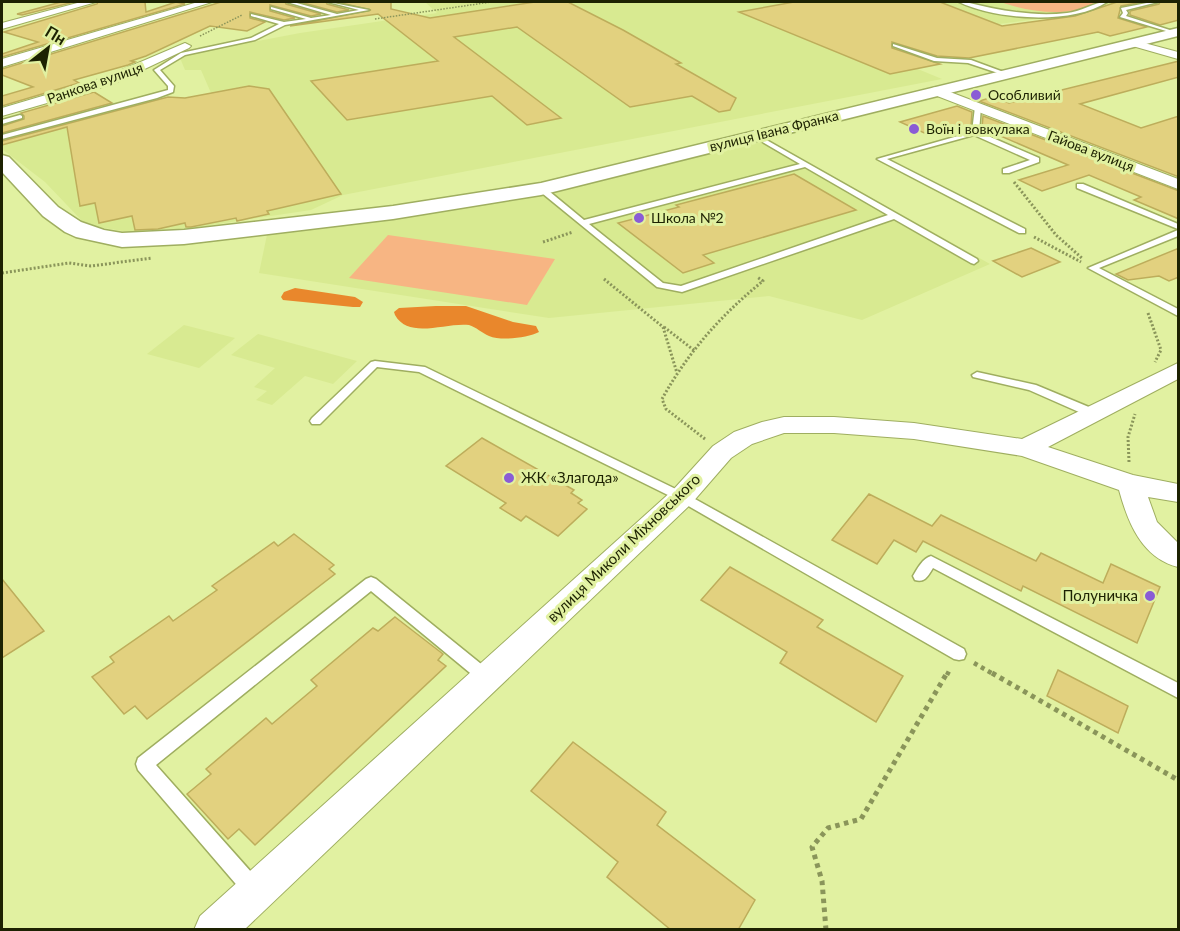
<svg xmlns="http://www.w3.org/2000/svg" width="1180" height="931" font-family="Lato,sans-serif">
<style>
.built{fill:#d8ea91}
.green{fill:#f7b583}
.forest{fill:#e9872c}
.building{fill:#e2d17f;stroke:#bdad5b;stroke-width:1.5}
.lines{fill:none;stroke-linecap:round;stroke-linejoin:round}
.service-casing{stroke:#9fae60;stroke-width:3}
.minor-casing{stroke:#9fae60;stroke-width:2}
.secondary-casing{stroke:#9fae60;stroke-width:3}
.path-far3{stroke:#8a955a;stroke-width:1.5;stroke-dasharray:1.5 1.5;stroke-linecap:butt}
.path-far2{stroke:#8a955a;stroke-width:3;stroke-dasharray:2 2;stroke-linecap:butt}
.path-far1{stroke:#8a955a;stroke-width:4.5;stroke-dasharray:4 4;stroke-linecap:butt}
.path{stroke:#8a955a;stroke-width:5;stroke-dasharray:4.5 4.5;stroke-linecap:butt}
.service{fill:#fff;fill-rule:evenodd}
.minor{fill:#fff;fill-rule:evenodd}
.secondary{fill:#fff;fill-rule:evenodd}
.poi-dot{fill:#8a5cd5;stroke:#e1f1a1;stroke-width:2}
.labels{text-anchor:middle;stroke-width:6;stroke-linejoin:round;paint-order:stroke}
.far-street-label{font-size:14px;fill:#1d2202;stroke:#e1f1a1}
.far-poi-label{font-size:14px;fill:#1d2202;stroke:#e1f1a1;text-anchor:start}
.poi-label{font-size:15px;fill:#1d2202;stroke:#e1f1a1;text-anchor:start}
.street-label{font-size:15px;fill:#1d2202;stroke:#e1f1a1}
</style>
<rect width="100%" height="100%" fill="#e1f1a1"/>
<!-- built -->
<g class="built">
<path d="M425 2H1119L1076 14 855 43 942 79 343 195 311 210 192 228 129 232 86 225 45 182 2 149V139L168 97 185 98 211 93 201 70H185L180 58 188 54 300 33 437 13Z"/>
<path d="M763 137 990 264 862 320 769 296 549 318 259 273 268 230 471 205Z"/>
<path d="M184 325 235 338 199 368 147 354Z"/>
<path d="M258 334 357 361 333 384 305 376 272 405 256 400 267 391 254 387 275 368 231 355Z"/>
</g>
<!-- green -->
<g class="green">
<path d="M1001 2H1095V3C1070 18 1027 12 1001 2Z"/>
<path d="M388 235 555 259 527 305 349 278Z"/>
</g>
<!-- forest -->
<g class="forest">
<path d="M295 288 355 297 363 302 360 307H353L283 300 281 297 284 292Z"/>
<path d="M436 306H466L513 322 536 326 539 332C528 338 501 341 489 336 482 333 476 327 469 325 446 322 409 340 395 315L394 312 399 308Z"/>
</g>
<!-- building -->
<g class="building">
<path d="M61 2H74L22 15 17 14Z"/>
<path d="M98 2H145L146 12 176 2 185 4 2 57V54L38 42 4 32 97 4Z"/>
<path d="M221 2H285L286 4 321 14 311 16 270 5V11L295 18 284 20 250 12V18L265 22 247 31 210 26 146 56 131 61 135 62 128 65 74 80 79 83 2 106V96L33 87 2 75V69Z"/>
<path d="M300 2H326L327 4 349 10 337 12Z"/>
<path d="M337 2H391V9L430 18 535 2H568L623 30 681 63 676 64 736 98 730 110 719 112 692 96 630 107 517 27 454 37 561 118 527 125 492 96 347 120 311 81 438 61 378 14 290 26 371 10Z"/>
<path d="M794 2H940L1002 26 1075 16 1117 2H1143L1121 6 1118 18 1147 27 1110 36 1098 32 969 58 937 56 892 42V48L940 64 890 74 739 12Z"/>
<path d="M1160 2H1179V20L1160 25 1130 15V11L1159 4Z"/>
<path d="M1179 61V77L1080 104 1141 128 1179 116V177L979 101 993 97 1009 103Z"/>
<path d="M249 86 269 89 341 194 267 211 269 214 237 221 236 218 191 227H186L185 223 158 229 135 230 132 216 99 223 95 203 80 206 67 127 2 145V141L168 97 185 98Z"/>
<path d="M94 92 112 103 2 133V126L24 119V116L21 113Z"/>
<path d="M957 106 972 112 971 125 931 136 900 122Z"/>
<path d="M983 116 1179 191V219L1134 200 1141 197 1089 175 1042 191 1019 180 1068 165 982 128Z"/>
<path d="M794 174 856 210 703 255 714 263 683 273 618 223 679 207 676 205Z"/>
<path d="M1031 248 1060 262 1022 277 993 261Z"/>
<path d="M1179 248V277L1169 281 1159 276 1128 280 1116 274Z"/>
<path d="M482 438 574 490 571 493 582 500 578 503 587 509 558 536 526 516 521 521 500 508 506 503 446 466Z"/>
<path d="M869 494 932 526 941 515 1036 561 1041 553 1103 583 1111 564 1160 587 1137 643 1023 586 1021 591 923 541 916 552 894 540 877 564 832 540Z"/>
<path d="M294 534 334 565 329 569 335 574 147 719 135 706 124 714 92 677 114 662 110 657 169 616 173 621 217 590 212 586 274 542 278 546Z"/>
<path d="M730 567 823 620 817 627 903 676 876 722 780 663 787 652 701 600Z"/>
<path d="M2 579 44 631 2 658Z"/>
<path d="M395 617 443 654 438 660 446 666 255 845 239 829 228 839 187 794 211 774 206 769 266 718 272 724 317 686 311 680 373 628 378 631Z"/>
<path d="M1058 670 1128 706 1118 733 1047 696Z"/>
<path d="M573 742 666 812 657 825 755 900 738 930H671L607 877 618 862 531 791Z"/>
</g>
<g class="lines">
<!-- service casing -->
<g class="service-casing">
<g id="service">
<path d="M287 2H293L337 14 359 10 328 2 369 10 285 25 255 40 185 55 160 70 174 86 173 92 157 98 2 139V135L168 90V86L154 70 181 53 251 38 279 24 251 16V14L284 22 306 19 271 9V7L311 18 331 15Z"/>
<path d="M959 2H965C998 10 1032 17 1067 13 1080 12 1097 1 1107 2 1072 25 996 20 959 2Z"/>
<path d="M1152 2H1158L1126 10 1128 13 1126 16 1176 32V34L1120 17 1123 13 1121 8Z"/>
<path d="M893 44 937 58 971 60 1009 74 1004 75 968 63 934 61 893 46Z"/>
<path d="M978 105 981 107 979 132 1039 158V162L1009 173H1003V169L1030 160 974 135 887 159 1025 229V233H1019L877 159 972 132 975 107Z"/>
<path d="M20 115 22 116V118L2 124V120Z"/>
<path d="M756 134 977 259 978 261 974 264 971 263 894 219 682 292 657 287 537 189 544 187 584 220 800 164 754 137V135ZM805 167 888 215 681 286 663 283 589 224Z"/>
<path d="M1077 184H1083L1178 224V229L1077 188Z"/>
<path d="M1178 230V236L1099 268 1178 309V316L1088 268Z"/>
<path d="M375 361 425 367 686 494 964 649 966 654 964 659 959 660 954 659 678 500 419 372 377 367 320 424H312L310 421 312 418 371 362Z"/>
<path d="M977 372 1036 385 1096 410 1098 413 1096 416H1088L1029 390 973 377 972 375Z"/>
<path d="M931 556 1178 683V698L933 568C928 576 925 583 915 580L913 576C917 569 923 558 931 556Z"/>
<path d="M371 577 376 579 491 672 494 677 491 682 486 684 481 682 371 591 156 765 261 883 263 890 261 897 254 899 247 897 138 770 136 764 138 758 366 579Z"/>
</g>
</g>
<!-- minor casing -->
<g class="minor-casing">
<g id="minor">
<path d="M81 2H96L2 29V23Z"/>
<path d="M198 2H212L2 67V59Z"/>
<path d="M1133 40 1178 52V59L1129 45V41Z"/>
<path d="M185 43 191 46 189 48 113 84 2 116V108L103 78Z"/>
<path d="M937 87 1178 179V189L932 94 930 91 932 88Z"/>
<path d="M1178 363V379L1048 447 1133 475 1178 484V502L1148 497 1157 522 1178 543V567C1142 558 1128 523 1119 490L1022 456 914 439 834 433H784L752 444 731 458 691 504 244 930H194L200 916 673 490 713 446 734 432 762 422 784 417H834L914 423 1022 439Z"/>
</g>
</g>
<!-- secondary casing -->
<g class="secondary-casing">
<path id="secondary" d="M1178 28V36L541 195 393 219 184 244 122 247 76 237 65 232 43 216 2 172V155L9 157 58 207 81 222 104 230 122 233 184 230 393 206 541 183Z"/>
</g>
<!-- path-far3 -->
<g class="path-far3">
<path d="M375 19 491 2"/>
<path d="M200 36 242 15"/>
</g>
<!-- path-far2 -->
<g class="path-far2">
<path d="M1014 182 1056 235 1083 259"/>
<path d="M1034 237 1081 262"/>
<path d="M543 242 573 232"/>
<path d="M2 273 69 263 91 266 152 258"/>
<path d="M604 279 663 327 677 373"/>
<path d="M1148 313 1161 350 1155 362"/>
<path d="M664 327 695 351"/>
<path d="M705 439 666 409 662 399C688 352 722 314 763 281L757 277"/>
<path d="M1129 462 1128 437 1135 414"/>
</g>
<!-- path-far1 -->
<g class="path-far1">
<path d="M974 663 995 675"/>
<path d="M947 675 950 669"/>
</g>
<!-- path -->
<g class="path">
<path d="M992 673 1178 780"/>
<path d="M826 930 822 881 812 847 828 828 861 819 947 673"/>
</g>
<!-- service -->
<use href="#service" class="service"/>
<!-- minor -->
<use href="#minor" class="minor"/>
<!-- secondary -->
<use href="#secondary" class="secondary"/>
</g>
<!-- markers -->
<g class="poi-dot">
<circle cx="976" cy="95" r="6"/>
<circle cx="914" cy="129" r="6"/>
<circle cx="639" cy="218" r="6"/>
<circle cx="509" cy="478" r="6"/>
<circle cx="1150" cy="596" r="6"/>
</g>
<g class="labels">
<!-- far-street labels -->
<g class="far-street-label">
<text transform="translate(95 83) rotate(-19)" y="5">Ранкова вулиця</text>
<text transform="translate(774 131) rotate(-14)" y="5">вулиця Івана Франка</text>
<text transform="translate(1091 151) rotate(21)" y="5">Гайова вулиця</text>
</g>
<!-- far-poi labels -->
<g class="far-poi-label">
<text x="988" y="100">Особливий</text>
<text x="926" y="134">Воїн і вовкулака</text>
<text x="651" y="223">Школа №2</text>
</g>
<!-- poi labels -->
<g class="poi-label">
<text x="521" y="483">ЖК «Злагода»</text>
<text x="1138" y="601" text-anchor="end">Полуничка</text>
</g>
<!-- street labels -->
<g class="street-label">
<text transform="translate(624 548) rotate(-44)" y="5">вулиця Миколи Міхновського</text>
</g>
</g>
<!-- border -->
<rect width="1180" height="931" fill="none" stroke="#1d2202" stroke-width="6"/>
<!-- north arrow -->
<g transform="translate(48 48) rotate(31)" stroke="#e1f1a1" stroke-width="4.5" paint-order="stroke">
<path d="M0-4.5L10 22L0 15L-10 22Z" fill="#1d2202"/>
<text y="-9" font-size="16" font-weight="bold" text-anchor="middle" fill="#1d2202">Пн</text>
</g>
</svg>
